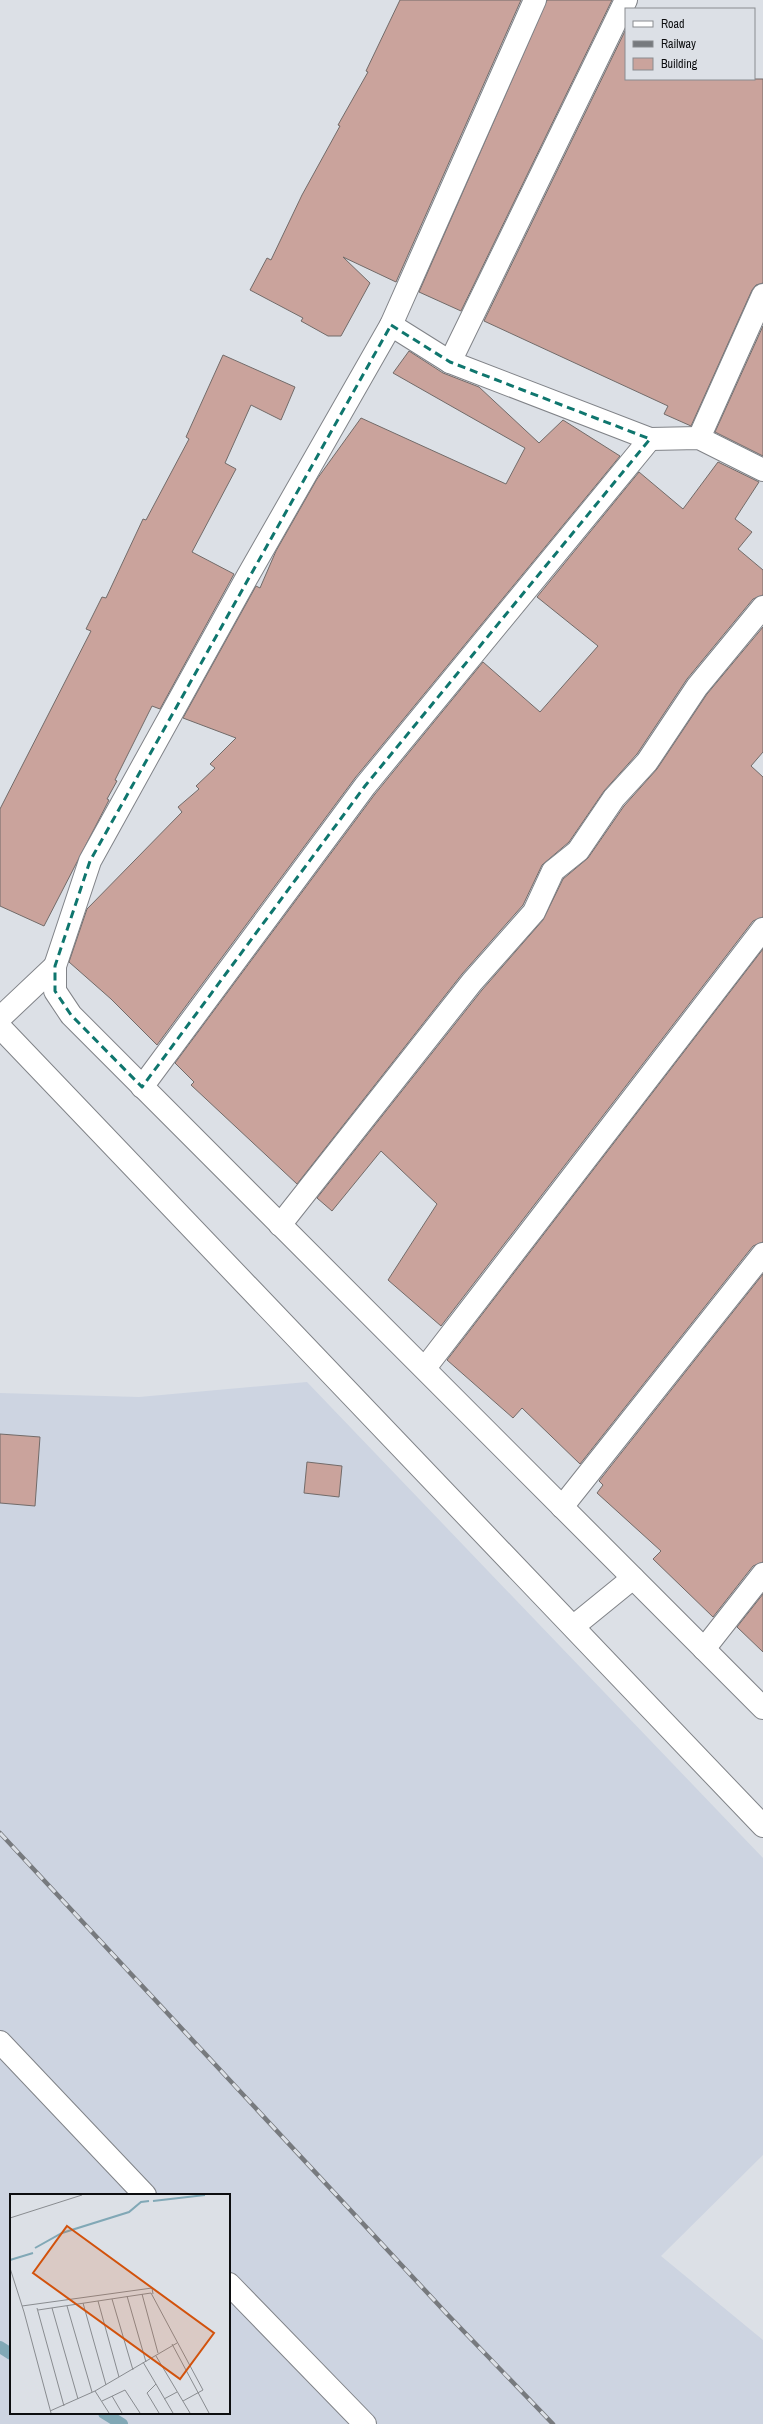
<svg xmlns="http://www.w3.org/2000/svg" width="763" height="2424" font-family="'Archivo Narrow',sans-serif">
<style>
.built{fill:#cdd4e1;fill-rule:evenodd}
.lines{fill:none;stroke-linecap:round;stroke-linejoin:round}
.stream{stroke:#81a8b6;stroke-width:12}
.building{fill:#caa39c;stroke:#726b69}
.minor-casing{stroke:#808388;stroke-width:24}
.minor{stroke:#fff;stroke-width:22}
.rail-casing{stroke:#777a7e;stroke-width:4.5}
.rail{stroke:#dce0e6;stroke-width:3;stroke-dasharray:9;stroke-linecap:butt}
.marked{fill:none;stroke:#0f766e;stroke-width:3;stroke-dasharray:8 5;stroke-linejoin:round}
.inset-river{fill:none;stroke:#81a8b6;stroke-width:2}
.inset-road{fill:none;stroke:#898c90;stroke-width:1}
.view{fill:#d2520c;fill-opacity:0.15;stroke:#d2520c;stroke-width:2}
.inset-edge{fill:none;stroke:#0d0e10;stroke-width:2}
</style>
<rect width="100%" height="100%" fill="#dce0e6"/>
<!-- built -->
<path class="built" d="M307 1382 763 1858V2155L661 2256 763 2340V2424H0V1393L139 1397ZM11 2195H229V2413H11Z"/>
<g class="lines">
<!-- stream -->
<g class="stream">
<path d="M0 2347 11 2354"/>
<path d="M104 2413 122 2424"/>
</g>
</g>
<!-- building -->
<g class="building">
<path d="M400 0H521L396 282 343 257 370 283 341 336H328L301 321 303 318 250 290 267 258 271 260 302 195 340 126 338 125 368 72 366 71Z"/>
<path d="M547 0H612L461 311 419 292Z"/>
<path d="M626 29V79H763V283L756 285 752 290 691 426 664 414 668 406 484 321Z"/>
<path d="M763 326V456L715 432Z"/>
<path d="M409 351 443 373 479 387 539 443 563 420 620 456 355 778 157 1045 111 999 69 962 87 909 182 812 178 807 199 789 196 786 215 768 210 764 236 738 183 718 256 586 260 588 276 551 317 479 361 418 506 484 525 448 393 373Z"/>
<path d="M223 355 295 387 281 420 251 405 225 463 236 469 192 552 234 574 160 709 152 706 115 780 117 781 107 799 109 800 44 926 0 906V809L91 631 86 629 102 597 106 598 143 519 146 520 189 439 186 437Z"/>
<path d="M718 462 759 482 735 519 752 532 738 549 763 570V595L753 599 687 679 637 754 604 791 569 842 542 865 523 905 462 974 297 1184 191 1085 194 1082 175 1063 375 794 483 662 540 712 598 646 537 597 639 472 683 509Z"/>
<path d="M763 627V752L751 766 763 777V917L753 921 441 1326 388 1280 437 1204 381 1151 332 1211 317 1198 482 990 543 920 563 879 588 858 624 806 657 769 707 694Z"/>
<path d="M763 949V1242L753 1246 580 1464 522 1408 513 1418 447 1360Z"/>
<path d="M763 1274V1562L753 1566 713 1617 653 1559 661 1551 597 1493 603 1485 599 1481Z"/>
<path d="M0 1434 40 1437 35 1506 0 1503Z"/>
<path d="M307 1462 342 1466 339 1497 304 1493Z"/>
<path d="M763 1594V1652L737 1627Z"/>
</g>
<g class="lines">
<!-- minor casing -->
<g class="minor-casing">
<g id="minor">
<path d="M535 0 391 325 246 579 90 861 55 966V991L71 1015 763 1708"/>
<path d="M391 325 450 362 650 439 699 438 763 470"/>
<path d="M450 362 626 0"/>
<path d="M699 438 763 295"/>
<path d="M0 1018 55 966"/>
<path d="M0 1027 763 1826"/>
<path d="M142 1087 365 786 650 439"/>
<path d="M280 1225 472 982 534 912 553 871 578 851 614 798 647 762 697 687 763 607"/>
<path d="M425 1368 763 929"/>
<path d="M562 1507 763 1254"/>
<path d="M574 1626 633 1578"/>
<path d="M704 1649 763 1574"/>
<path d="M0 2042 145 2195"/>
<path d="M229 2284 365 2424"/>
</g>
</g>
<!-- minor -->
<use href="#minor" class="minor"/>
<!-- rail casing -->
<g class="rail-casing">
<path id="rail" d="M0 1833 447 2314 553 2424"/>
</g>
<!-- rail -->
<use href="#rail" class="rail"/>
</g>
<!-- marked area -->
<path class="marked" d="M391 325 450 362 650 439 365 786 142 1087 71 1015 55 991V966L90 861Z"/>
<!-- overview -->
<g transform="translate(10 2194)">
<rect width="220" height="220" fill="#dce0e6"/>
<path class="inset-river" d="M143 7 195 1M25 54 52 39 119 18 131 8 139 7M0 66 23 59"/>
<path class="inset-road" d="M0 24 72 1M0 74 14 118 41 219M132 100 148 159M117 102 136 168M102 105 123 176M88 107 109 183M73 109 96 191M12 112 142 94 143 100M57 112 82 198M27 114 54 212M42 114 68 205M28 116 141 99 193 196 173 207M162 150 199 219M146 162 180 219M133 168 163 219M146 190 137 199 149 219M85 197 99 219M102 202 112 219M154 205 167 198M92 207 115 196 130 219M40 217 85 197 167 149"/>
<path class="view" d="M57 32 204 139 170 185 23 79Z"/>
<rect width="220" height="220" class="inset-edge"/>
</g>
<!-- legend -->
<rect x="625" y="8" width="130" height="72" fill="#dce0e6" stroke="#898c90"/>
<rect x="633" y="21" width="20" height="6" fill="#ffffff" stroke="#898c90"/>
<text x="661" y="28" font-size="12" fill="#0d0e10">Road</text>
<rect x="633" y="41" width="20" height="6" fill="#777a7e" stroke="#898c90"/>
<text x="661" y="48" font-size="12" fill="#0d0e10">Railway</text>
<rect x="633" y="58" width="20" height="12" fill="#caa39c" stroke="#898c90"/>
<text x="661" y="68" font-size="12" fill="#0d0e10">Building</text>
</svg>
